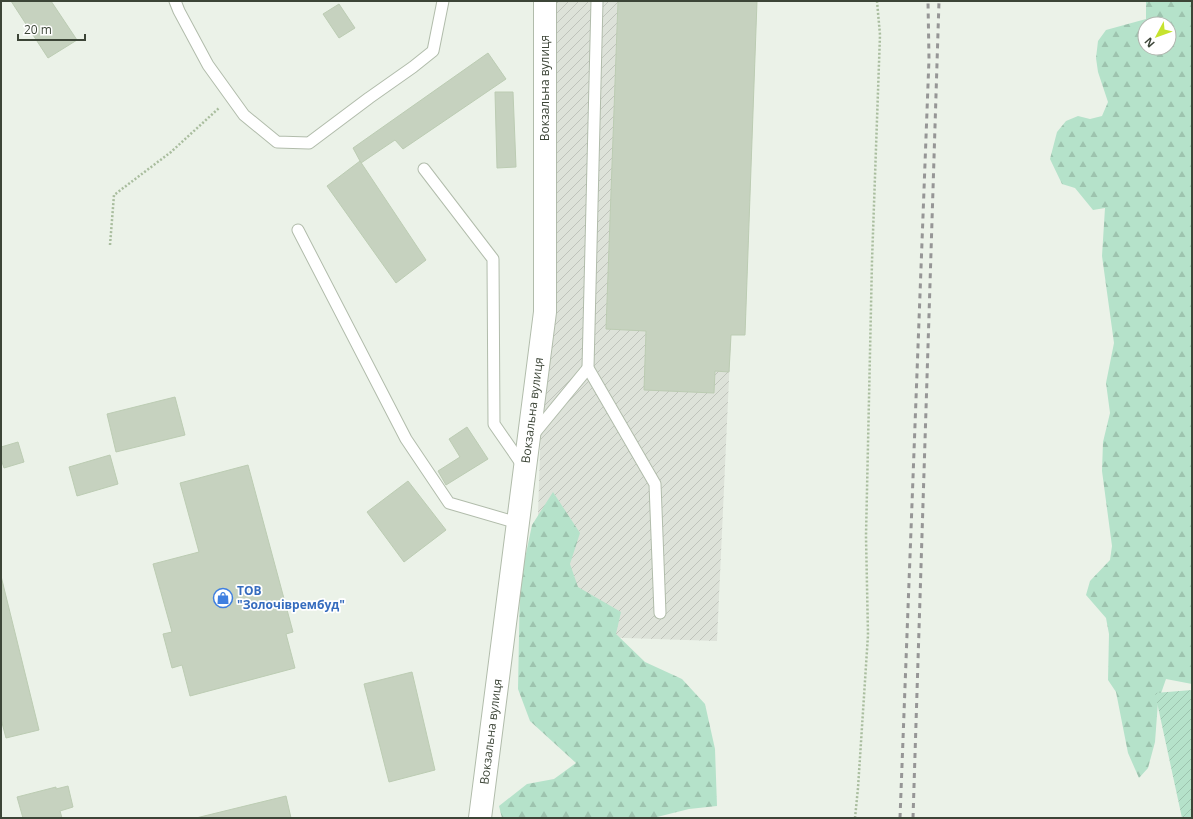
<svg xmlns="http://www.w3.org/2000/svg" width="1193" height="819" font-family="'Open Sans',sans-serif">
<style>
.industrial{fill:url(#industrial-furrows)}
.forest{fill:url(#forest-firs);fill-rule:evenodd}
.garden{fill:url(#garden-furrows)}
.building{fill:#c6d2bf;stroke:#bcccb3}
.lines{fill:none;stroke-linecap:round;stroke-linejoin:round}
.service-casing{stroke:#b1bcab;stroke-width:13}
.minor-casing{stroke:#b1bcab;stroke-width:24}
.path{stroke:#a9bd9e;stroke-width:2.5;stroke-dasharray:2 2;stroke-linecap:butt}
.service{stroke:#fff;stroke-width:11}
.minor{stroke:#fff;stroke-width:22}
.rail{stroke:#969696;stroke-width:3;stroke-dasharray:5 5;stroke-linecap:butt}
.labels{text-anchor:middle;stroke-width:3.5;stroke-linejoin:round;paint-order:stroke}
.street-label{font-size:12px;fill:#3c4537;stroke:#fff}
.shop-label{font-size:12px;font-weight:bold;fill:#366cbe;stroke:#fff;text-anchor:start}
</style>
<defs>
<pattern id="industrial-furrows" width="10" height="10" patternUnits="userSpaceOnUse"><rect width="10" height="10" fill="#dde2d9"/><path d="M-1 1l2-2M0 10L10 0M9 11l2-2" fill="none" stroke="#bfc3bb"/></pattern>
<pattern id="forest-firs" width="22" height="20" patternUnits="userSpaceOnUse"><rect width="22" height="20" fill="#b5e2ca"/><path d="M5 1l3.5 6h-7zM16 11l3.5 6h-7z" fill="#9dc3ae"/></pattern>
<pattern id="garden-furrows" width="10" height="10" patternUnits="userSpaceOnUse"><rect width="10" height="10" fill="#b5e2ca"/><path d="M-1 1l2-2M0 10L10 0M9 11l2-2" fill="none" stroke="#9dc3ae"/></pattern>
</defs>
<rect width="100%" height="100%" fill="#ebf2e8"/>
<!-- industrial -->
<path class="industrial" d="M555 1H757L745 335H731L717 641 534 635Z"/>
<!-- forest -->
<g class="forest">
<path d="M1146 1H1192V684L1166 679 1158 702 1155 742 1148 768 1139 778 1128 753 1116 692 1108 680 1109 634 1106 618 1086 595 1090 581 1110 560 1112 546 1102 471 1103 442 1110 413 1106 383 1114 343 1102 256 1105 208 1093 210 1075 188 1062 184 1050 159 1057 132 1066 121 1078 116 1090 119 1102 116 1108 102 1098 72 1096 58 1098 41 1106 30 1146 19ZM1145 24H1169V48H1145Z"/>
<path d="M553 492 580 533 570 564 578 587 621 612 616 634 645 662 682 679 705 704 715 749 717 806 689 809 653 818 582 817 579 818H502L499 806 527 784 554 779 576 763 530 721 518 689 520 582 532 525Z"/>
</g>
<!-- garden -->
<path class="garden" d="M1192 690V818H1182L1155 693Z"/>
<!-- building -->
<g class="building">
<path d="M11 1H51L77 40 48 58Z"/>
<path d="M618 1H757L745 335H731L729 372 715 371 714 393 644 390 646 331 606 329Z"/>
<path d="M339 4 355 28 339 38 323 14Z"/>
<path d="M488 53 506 79 403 149 395 140 361 163 360 161 353 148Z"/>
<path d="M495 92H513L516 167 497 168Z"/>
<path d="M360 161 426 260 396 283 327 186Z"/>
<path d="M175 397 185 435 116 452 107 414Z"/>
<path d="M467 427 488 459 446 485 438 471 460 457 449 439Z"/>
<path d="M18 442 24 462 4 468 1 459V447Z"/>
<path d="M110 455 118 484 77 496 69 467Z"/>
<path d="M248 465 293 632 286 634 295 668 190 696 182 665 172 668 163 634 172 632 153 564 199 552 180 483Z"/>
<path d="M408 481 446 530 404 562 367 512Z"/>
<path d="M1 576 39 730 6 738 1 719Z"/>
<path d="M412 672 435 770 389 782 364 684Z"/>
<path d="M68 786 73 807 60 811 62 818H23L17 797 56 787V789Z"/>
<path d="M286 796 291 818H196Z"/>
</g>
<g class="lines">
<!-- service casing -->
<g class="service-casing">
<g id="service">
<path d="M175 1 179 11 208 65 244 115 277 142 309 143 369 98 413 67 433 51 443 1"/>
<path d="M597 1 588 368 655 484 660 613"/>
<path d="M424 169 493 259 494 424 523 466"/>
<path d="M298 230 406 439 449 503 518 523"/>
<path d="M533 435 588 368"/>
</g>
</g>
<!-- minor casing -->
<g class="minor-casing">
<g id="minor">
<path id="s1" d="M480 818 545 312V1"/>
</g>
</g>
<!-- path -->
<g class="path">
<path d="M110 245 114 195 171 152 219 108"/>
<path d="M855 818 858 788 868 635 866 536 872 261 880 35 877 1"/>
</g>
<!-- service -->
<use href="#service" class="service"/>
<!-- minor -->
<use href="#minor" class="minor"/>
<!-- rail -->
<g class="rail">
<path d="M900 818 929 59 928 1"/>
<path d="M913 818 939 1"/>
</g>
</g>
<!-- icons -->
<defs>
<g id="shop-ring" transform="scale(1)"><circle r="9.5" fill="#fff" stroke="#3f7fe0" stroke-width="1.5"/><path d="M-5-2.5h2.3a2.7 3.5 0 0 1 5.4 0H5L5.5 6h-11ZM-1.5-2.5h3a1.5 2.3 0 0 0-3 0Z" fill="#3f7fe0"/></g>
</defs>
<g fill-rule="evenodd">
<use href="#shop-ring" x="223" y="598"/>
</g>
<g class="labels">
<!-- street labels -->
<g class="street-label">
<text transform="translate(545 88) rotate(-90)" y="4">Вокзальна вулиця</text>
<text dy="4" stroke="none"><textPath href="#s1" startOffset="411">Вокзальна вулиця</textPath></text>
<text dy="4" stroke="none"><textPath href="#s1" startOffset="87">Вокзальна вулиця</textPath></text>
</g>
<!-- shop labels -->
<g class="shop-label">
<text x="237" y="595">ТОВ<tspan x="237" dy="14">"Золочіврембуд"</tspan></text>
</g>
</g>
<!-- border -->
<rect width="1193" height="819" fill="none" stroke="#3c4537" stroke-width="4"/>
<!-- north arrow -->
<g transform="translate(1157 36) rotate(229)"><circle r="19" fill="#ffffff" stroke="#b1b5af"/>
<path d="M0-3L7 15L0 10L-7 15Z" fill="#c6e32e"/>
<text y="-6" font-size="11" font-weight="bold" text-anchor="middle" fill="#3c4537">N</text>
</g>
<!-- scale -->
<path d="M18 34v6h67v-6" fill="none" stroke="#3c4537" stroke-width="2"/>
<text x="24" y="34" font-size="12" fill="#3c4537" stroke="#ffffff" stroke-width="3" paint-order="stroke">20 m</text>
</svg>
